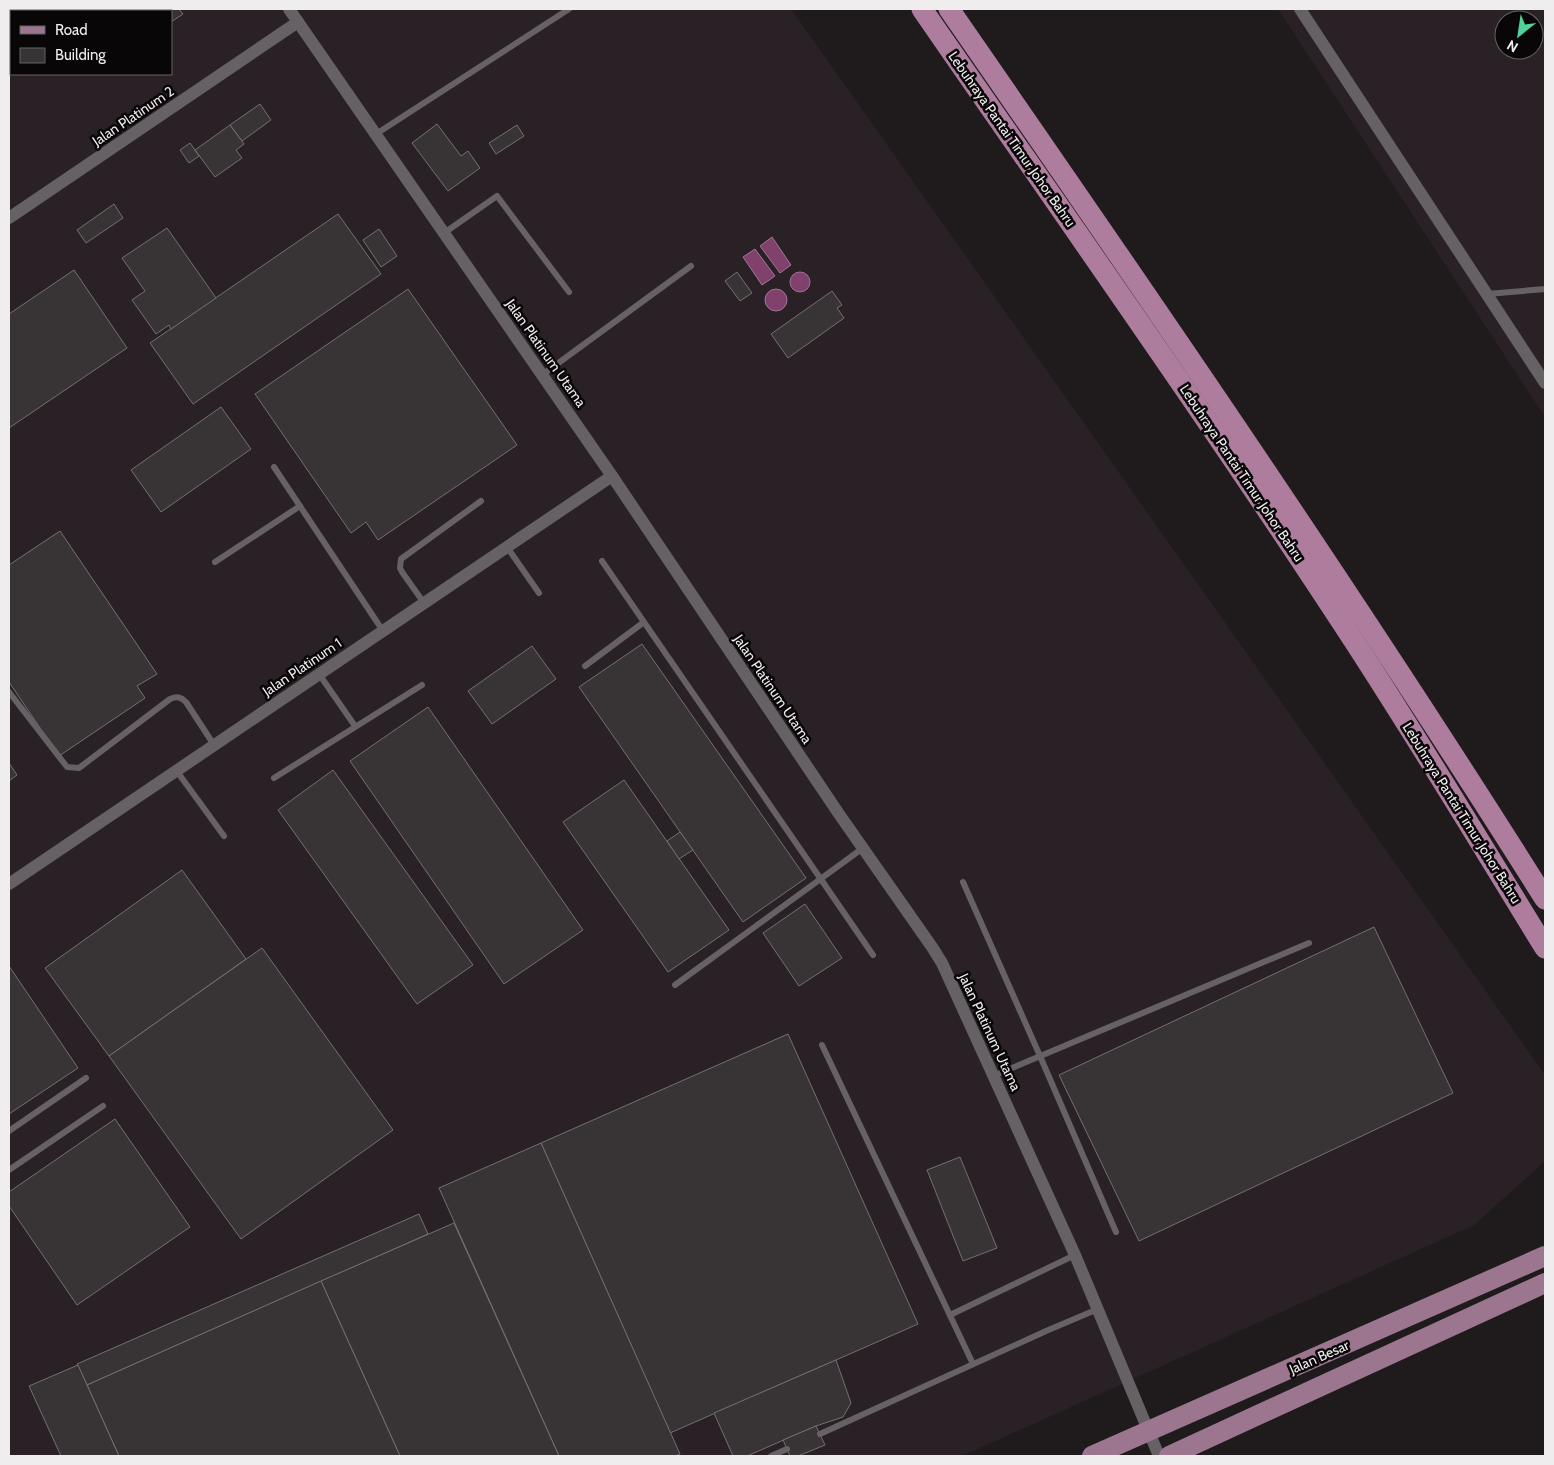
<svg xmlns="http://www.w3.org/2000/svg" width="1554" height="1465" font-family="Cabin,sans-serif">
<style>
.built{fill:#2a2127;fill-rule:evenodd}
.water{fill:#81416d;stroke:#a27594}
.building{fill:#383436;stroke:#746f72}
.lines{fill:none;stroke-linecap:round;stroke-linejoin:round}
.service{stroke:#666164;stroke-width:6}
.minor{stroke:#666164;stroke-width:12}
.primary{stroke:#9c768f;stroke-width:20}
.trunk{stroke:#ae7d9d;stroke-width:21}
.labels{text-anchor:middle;stroke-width:5;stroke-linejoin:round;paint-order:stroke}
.street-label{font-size:14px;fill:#f0edef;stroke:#080607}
</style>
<rect width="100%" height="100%" fill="#1f1b1d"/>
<!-- built -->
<g class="built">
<path d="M9 9H791L1545 1075V1161L1474 1225 962 1456H9ZM11 11H171V74H11Z"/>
<path d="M1278 9H1545V417ZM1504 20H1534V50H1504Z"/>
</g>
<!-- water -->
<g class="water">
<path d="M772 237 791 265 780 273 760 246Z"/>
<path d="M755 249 775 276 762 285 743 257Z"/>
<circle cx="800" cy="282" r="10"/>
<circle cx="776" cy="300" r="11"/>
</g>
<!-- building -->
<g class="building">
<path d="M56 9H179L183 14 171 22V11H58Z"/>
<path d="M260 104 271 120 242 141 230 125Z"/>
<path d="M437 124 461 156 468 151 480 168 448 191 412 143Z"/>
<path d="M230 125 244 144 236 150 242 158 215 177 195 150Z"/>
<path d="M517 125 524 136 496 154 489 143Z"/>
<path d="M190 143 199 156 189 163 180 150Z"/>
<path d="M114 204 123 218 86 243 77 230Z"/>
<path d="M338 214 381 274 193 404 150 343Z"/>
<path d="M167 228 216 298 171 329 169 325 156 334 132 300 145 291 122 258Z"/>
<path d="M379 229 397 256 381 267 363 240Z"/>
<path d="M74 270 127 348 9 428V314Z"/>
<path d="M737 272 752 293 740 301 725 281Z"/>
<path d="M408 289 517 445 378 540 366 522 351 533 255 394Z"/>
<path d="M832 291 842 305 837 308 844 318 788 358 771 334Z"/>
<path d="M221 407 251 449 161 512 131 470Z"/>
<path d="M60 531 157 674 137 686 145 698 59 756 9 682V565Z"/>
<path d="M642 644 806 878 743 922 579 687Z"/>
<path d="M532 646 556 679 492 724 468 691Z"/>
<path d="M428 707 583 930 504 984 350 761Z"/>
<path d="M9 763 17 775 9 781Z"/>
<path d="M333 770 473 965 417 1004 278 810Z"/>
<path d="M624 780 729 930 668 972 563 822Z"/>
<path d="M680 832 693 850 679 859 667 841Z"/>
<path d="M182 870 246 959 109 1056 45 968Z"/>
<path d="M805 904 842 958 799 986 763 933Z"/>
<path d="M1374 927 1453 1093 1139 1241 1059 1075Z"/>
<path d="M262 948 393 1130 241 1239 109 1056Z"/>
<path d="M9 966 78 1068 9 1114Z"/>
<path d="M788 1034 918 1324 670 1433 541 1143Z"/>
<path d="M115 1119 190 1227 77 1305 9 1206V1192Z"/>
<path d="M541 1143 680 1454 675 1456H559L439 1188Z"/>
<path d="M960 1157 997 1248 963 1261 927 1170Z"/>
<path d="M419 1214 428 1234 87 1385 77 1364Z"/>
<path d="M454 1223 559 1456H400L321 1281Z"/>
<path d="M321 1281 400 1456H119L87 1385Z"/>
<path d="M836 1360 851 1403 843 1417 816 1426 747 1456H733L714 1413Z"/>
<path d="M78 1365 87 1385 119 1456H61L29 1386Z"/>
<path d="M816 1426 825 1445 798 1456H790L783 1440Z"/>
</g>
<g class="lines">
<!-- service -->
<g class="service">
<path d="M376 134 569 9"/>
<path d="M444 233 497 196 569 292"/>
<path d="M1487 294 1545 289"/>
<path d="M542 375 691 266"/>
<path d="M274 467 383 631"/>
<path d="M507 547 539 593"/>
<path d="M602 561 873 955"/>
<path d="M215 562 300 506"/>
<path d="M424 603 402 572 400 568 401 559 481 501"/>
<path d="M585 666 644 622"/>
<path d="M319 674 355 726"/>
<path d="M9 692 67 767 79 768 170 699C177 696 181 697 186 702L214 745"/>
<path d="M176 770 224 836"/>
<path d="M274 778 422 685"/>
<path d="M963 882 1040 1056 1116 1232"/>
<path d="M675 985 863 848"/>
<path d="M822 1045 973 1364"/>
<path d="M993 1076 1309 943"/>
<path d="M9 1131 86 1078"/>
<path d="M9 1170 103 1106"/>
<path d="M950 1315 1075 1255"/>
<path d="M820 1434 1046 1331 1098 1309"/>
<path d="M771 1456 787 1449"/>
</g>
<!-- minor -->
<g class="minor">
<path d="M289 9 612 476 839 814 932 947 942 963 1075 1255 1159 1456"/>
<path d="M1300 9 1545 383"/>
<path d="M9 218 298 22"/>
<path d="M9 884 612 476"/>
</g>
<!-- primary -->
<g class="primary">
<path d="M1092 1456 1545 1256"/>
<path d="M1169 1456 1545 1283"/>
</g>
<!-- trunk -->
<g class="trunk">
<path d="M922 9C1060 209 1201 408 1335 612 1408 722 1476 836 1545 948"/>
<path d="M949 9C1152 302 1355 597 1545 899"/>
</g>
</g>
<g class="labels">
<!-- street labels -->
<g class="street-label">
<text transform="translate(133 116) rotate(-34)" y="5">Jalan Platinum 2</text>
<text transform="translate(1012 139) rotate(55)" y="5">Lebuhraya Pantai Timur Johor Bahru</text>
<text transform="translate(546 353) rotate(55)" y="5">Jalan Platinum Utama</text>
<text transform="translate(1242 473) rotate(56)" y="5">Lebuhraya Pantai Timur Johor Bahru</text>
<text transform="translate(302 667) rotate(-34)" y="5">Jalan Platinum 1</text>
<text transform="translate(773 689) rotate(56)" y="5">Jalan Platinum Utama</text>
<text transform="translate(1462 813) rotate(58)" y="5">Lebuhraya Pantai Timur Johor Bahru</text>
<text transform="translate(990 1032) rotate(65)" y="5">Jalan Platinum Utama</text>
<text transform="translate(1319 1357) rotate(-24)" y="5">Jalan Besar</text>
</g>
</g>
<!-- border -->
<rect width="1554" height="1465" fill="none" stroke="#f0edef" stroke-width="20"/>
<!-- legend -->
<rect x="10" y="10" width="162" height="65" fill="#080607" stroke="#656264"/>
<rect x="20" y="26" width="25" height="8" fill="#9c768f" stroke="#656264"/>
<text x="55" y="35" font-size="15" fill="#f0edef">Road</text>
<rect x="20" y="48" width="25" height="15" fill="#383436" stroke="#656264"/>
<text x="55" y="60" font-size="15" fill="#f0edef">Building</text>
<!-- north arrow -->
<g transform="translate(1519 35) rotate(210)"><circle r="24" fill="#080607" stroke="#656264"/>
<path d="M0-4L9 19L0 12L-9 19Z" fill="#50d398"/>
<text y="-8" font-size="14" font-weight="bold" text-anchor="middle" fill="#f0edef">N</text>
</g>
</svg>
